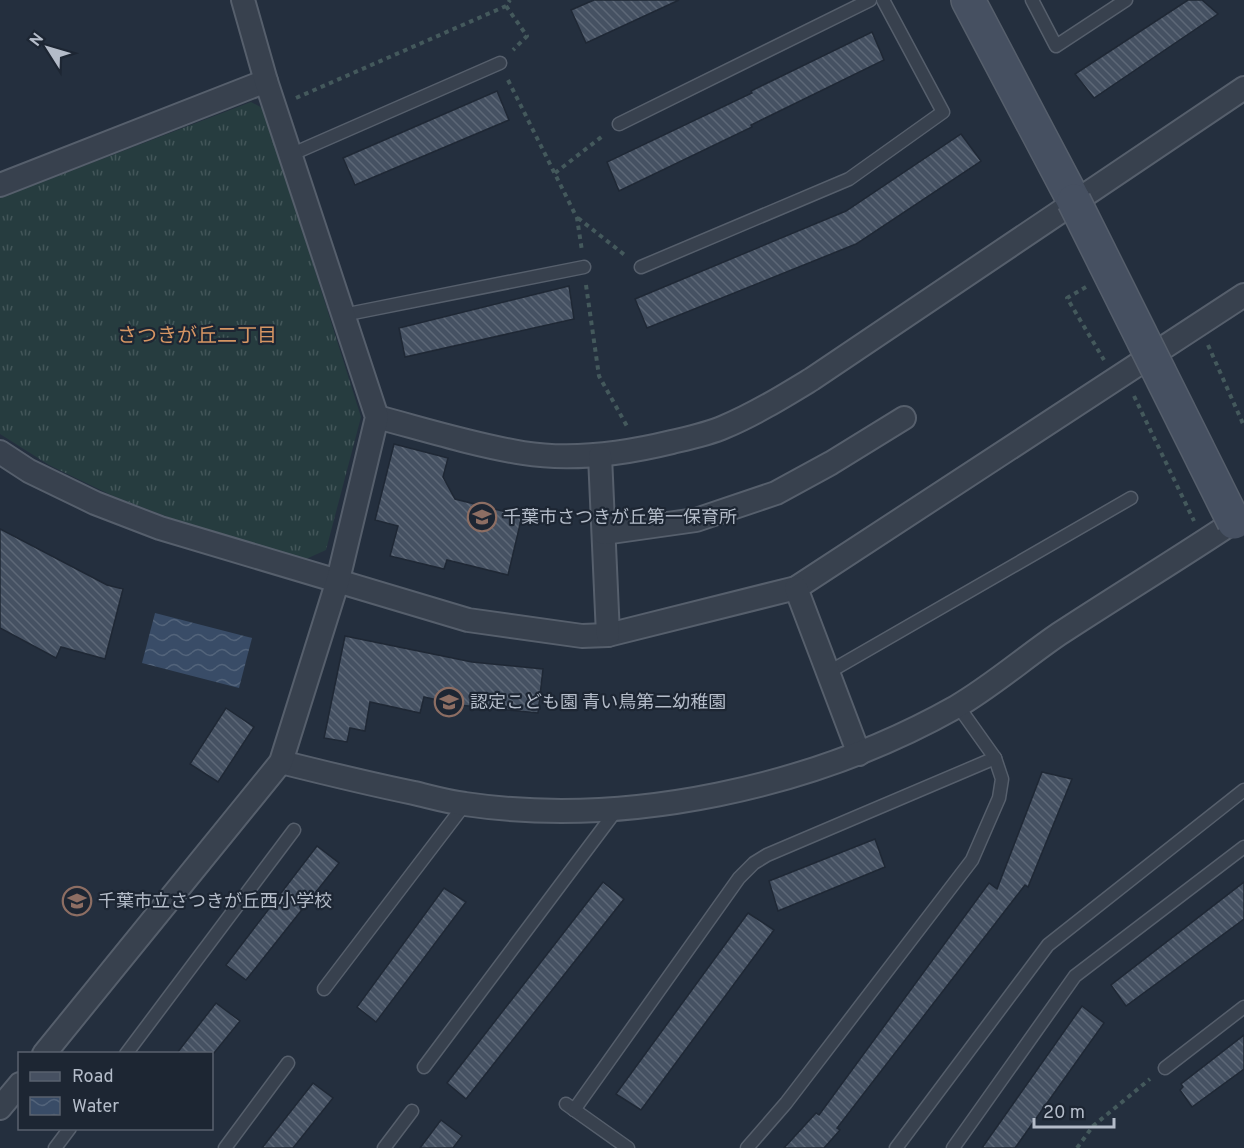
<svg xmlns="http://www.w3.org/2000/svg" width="1244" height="1148" font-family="Overpass,'Noto Sans JP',sans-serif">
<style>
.grass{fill:url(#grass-tufts)}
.water{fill:url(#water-waves)}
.building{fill:url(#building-back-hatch);stroke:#1f2835;stroke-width:1.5}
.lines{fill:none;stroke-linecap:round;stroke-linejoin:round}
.lane-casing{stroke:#565f6c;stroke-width:15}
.street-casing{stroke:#565f6c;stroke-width:26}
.secondary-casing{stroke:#565f6c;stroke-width:36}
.path{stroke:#44595c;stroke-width:4;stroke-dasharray:4.5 4.5;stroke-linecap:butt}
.lane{stroke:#38414e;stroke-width:12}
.street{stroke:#38414e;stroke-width:22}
.secondary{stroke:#465061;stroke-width:33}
.secondary-bridge-casing{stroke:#565f6c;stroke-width:36;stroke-linecap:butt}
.secondary-bridge{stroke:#465061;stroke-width:33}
.labels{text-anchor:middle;stroke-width:4.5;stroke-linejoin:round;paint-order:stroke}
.poi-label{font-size:18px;fill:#b4bcc9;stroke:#1d2633;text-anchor:start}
.neighbourhood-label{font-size:20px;fill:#d59563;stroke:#1d2633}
</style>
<defs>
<pattern id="grass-tufts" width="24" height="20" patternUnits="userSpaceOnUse" patternTransform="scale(1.5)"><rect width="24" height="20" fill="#263c3f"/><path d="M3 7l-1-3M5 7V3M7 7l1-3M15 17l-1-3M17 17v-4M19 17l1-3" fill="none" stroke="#435659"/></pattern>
<pattern id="water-waves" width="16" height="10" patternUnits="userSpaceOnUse" patternTransform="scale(1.5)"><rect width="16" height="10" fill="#394c67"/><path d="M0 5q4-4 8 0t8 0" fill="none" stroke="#53647b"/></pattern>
<pattern id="building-back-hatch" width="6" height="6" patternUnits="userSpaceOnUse" patternTransform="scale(1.5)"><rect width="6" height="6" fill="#455162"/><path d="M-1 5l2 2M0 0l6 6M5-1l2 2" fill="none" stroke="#5d6877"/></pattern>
</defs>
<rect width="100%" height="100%" fill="#242f3e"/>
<!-- grass -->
<path class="grass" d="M251 102 264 109 361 417 326 550 306 559 189 525 113 496 49 465 0 434V198Z"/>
<!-- water -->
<path class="water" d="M155 613 252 638 239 688 142 663Z"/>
<!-- building -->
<g class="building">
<path d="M594 0H679L586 43 571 10Z"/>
<path d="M1188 0H1202L1218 14 1094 98 1075 74Z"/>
<path d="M872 32 884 60 751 125 752 127 619 191 607 162 752 93 751 91Z"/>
<path d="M497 91 509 120 355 185 343 158Z"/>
<path d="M961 134 981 161 856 244 647 328 635 299 846 211Z"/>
<path d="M569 286 574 319 405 357 399 328Z"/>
<path d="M394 444 448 458 443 477 455 499 522 516 508 575 447 560 444 569 390 556 398 526 375 520Z"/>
<path d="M0 529 107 585 123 589 105 659 61 647 56 658 0 628Z"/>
<path d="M345 636 472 662 543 669 538 713 459 705 424 697 420 713 370 702 365 731 350 728 347 742 324 738Z"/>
<path d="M226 708 254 727 218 782 190 764Z"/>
<path d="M1042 772 1072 779 1028 887 1025 885 837 1128 840 1130 824 1148H784L816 1113 819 1115 989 883 997 889Z"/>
<path d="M875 839 885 867 778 911 769 881Z"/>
<path d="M317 846 339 863 246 980 226 965Z"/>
<path d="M603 882 624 899 466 1099 447 1083Z"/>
<path d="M1244 882V919L1126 1006 1111 985Z"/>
<path d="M444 888 466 902 376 1022 357 1007Z"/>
<path d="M748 913 774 930 641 1110 616 1094Z"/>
<path d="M216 1003 240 1021 214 1053H177Z"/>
<path d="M1082 1006 1104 1023 1015 1148H982Z"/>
<path d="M1244 1035V1069L1192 1107 1180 1090 1183 1087 1181 1084Z"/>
<path d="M313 1083 333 1098 293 1148H262Z"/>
<path d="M441 1120 462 1136 453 1148H420Z"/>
</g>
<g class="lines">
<!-- lane casing -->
<g class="lane-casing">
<g id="lane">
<path d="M1032 0 1056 46 1126 0"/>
<path d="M619 124 870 0"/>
<path d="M290 155 500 63"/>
<path d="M641 267 849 179 943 112 883 0"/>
<path d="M343 315 584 267"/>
<path d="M829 672 1131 498"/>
<path d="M324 989 465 804"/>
<path d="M126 1054 294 830"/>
<path d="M424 1067 618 808"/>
<path d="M1165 1068 1244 1007"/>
<path d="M566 1104 628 1148"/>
<path d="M574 1110 739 878 754 863 767 855 995 758"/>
<path d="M55 1148 70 1128"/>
<path d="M225 1148 288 1063"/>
<path d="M384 1148 412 1111"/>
<path d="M747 1148 786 1103 972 860 999 798 1002 779 995 758 958 706"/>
<path d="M896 1148 1048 945 1244 790"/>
<path d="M953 1148 1075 976 1244 847"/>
</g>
</g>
<!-- street casing -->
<g class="street-casing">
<g id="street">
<path d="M0 185 266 81"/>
<path d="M377 417C426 430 474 445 523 453 573 461 623 454 672 442 689 438 708 434 724 427 755 414 784 396 812 379L1244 88"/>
<path d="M0 452 29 471 95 503 160 528 468 620 582 636 608 635 796 588 1244 295"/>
<path d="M600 456 608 635"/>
<path d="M604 533 696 520 776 493 831 463 904 418"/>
<path d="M796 588 859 754"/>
<path d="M281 762C325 773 370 784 414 793 431 797 448 802 465 804 627 828 814 787 956 707 992 686 1024 658 1059 634 1120 594 1183 556 1244 515"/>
<path d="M44 1054 281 762 338 580 377 417 266 81 243 0"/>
<path d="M0 1108 20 1084"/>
</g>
</g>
<!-- secondary casing -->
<g class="secondary-casing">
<path id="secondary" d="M968 0 1074 201"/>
</g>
<!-- path -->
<g class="path">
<path d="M506 6 527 36 513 50"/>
<path d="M508 80 577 218 582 251"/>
<path d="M296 98 506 6 510 0"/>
<path d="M555 173 604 135"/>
<path d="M578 218 626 256"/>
<path d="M586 285 599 376 628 428"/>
<path d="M1086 287 1067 298 1104 360"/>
<path d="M1208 345 1244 426"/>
<path d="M1134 396 1194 521"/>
<path d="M1077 1148 1093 1126 1150 1079"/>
</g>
<!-- lane -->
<use href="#lane" class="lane"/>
<!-- street -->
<use href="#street" class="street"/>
<!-- secondary -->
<use href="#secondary" class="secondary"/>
<!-- secondary-bridge casing -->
<g class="secondary-bridge-casing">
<path id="secondary-bridge" d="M1074 201 1234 522"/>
</g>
<!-- secondary-bridge -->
<use href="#secondary-bridge" class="secondary-bridge"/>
</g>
<!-- icons -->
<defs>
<g id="school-ring" transform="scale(1.5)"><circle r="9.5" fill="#1d2633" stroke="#8d6e63" stroke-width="1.5"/><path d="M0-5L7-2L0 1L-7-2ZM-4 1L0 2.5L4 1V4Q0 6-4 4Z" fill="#8d6e63"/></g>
</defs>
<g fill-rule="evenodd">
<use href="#school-ring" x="482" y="517"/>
<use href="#school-ring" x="449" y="702"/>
<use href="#school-ring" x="77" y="901"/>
</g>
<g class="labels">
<!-- poi labels -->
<g class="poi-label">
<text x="503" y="523">千葉市さつきが丘第一保育所</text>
<text x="470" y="708">認定こども園 青い鳥第二幼稚園</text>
<text x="98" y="907">千葉市立さつきが丘西小学校</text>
</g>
<!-- neighbourhood labels -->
<g class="neighbourhood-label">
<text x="197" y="342">さつきが丘二丁目</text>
</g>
</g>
<!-- legend -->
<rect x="18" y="1052" width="195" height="78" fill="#1d2633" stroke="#59626f" stroke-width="1.5"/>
<rect x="30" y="1072" width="30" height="9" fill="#465061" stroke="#59626f" stroke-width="1.5"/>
<text x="72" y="1082" font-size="18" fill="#b4bcc9">Road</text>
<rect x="30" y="1097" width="30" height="18" fill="url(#water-waves)" stroke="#59626f" stroke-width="1.5"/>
<text x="72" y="1112" font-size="18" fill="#b4bcc9">Water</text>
<!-- north arrow -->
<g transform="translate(48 48) rotate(307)" stroke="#1d2633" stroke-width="4.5" paint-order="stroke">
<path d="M0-4.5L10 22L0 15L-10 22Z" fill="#b4bcc9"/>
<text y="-9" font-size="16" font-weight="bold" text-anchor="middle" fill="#b4bcc9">N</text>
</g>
<!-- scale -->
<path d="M1034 1118v9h80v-9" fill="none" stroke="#b4bcc9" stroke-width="3"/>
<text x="1043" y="1118" font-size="18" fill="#b4bcc9" stroke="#1d2633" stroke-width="4.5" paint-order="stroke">20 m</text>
</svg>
